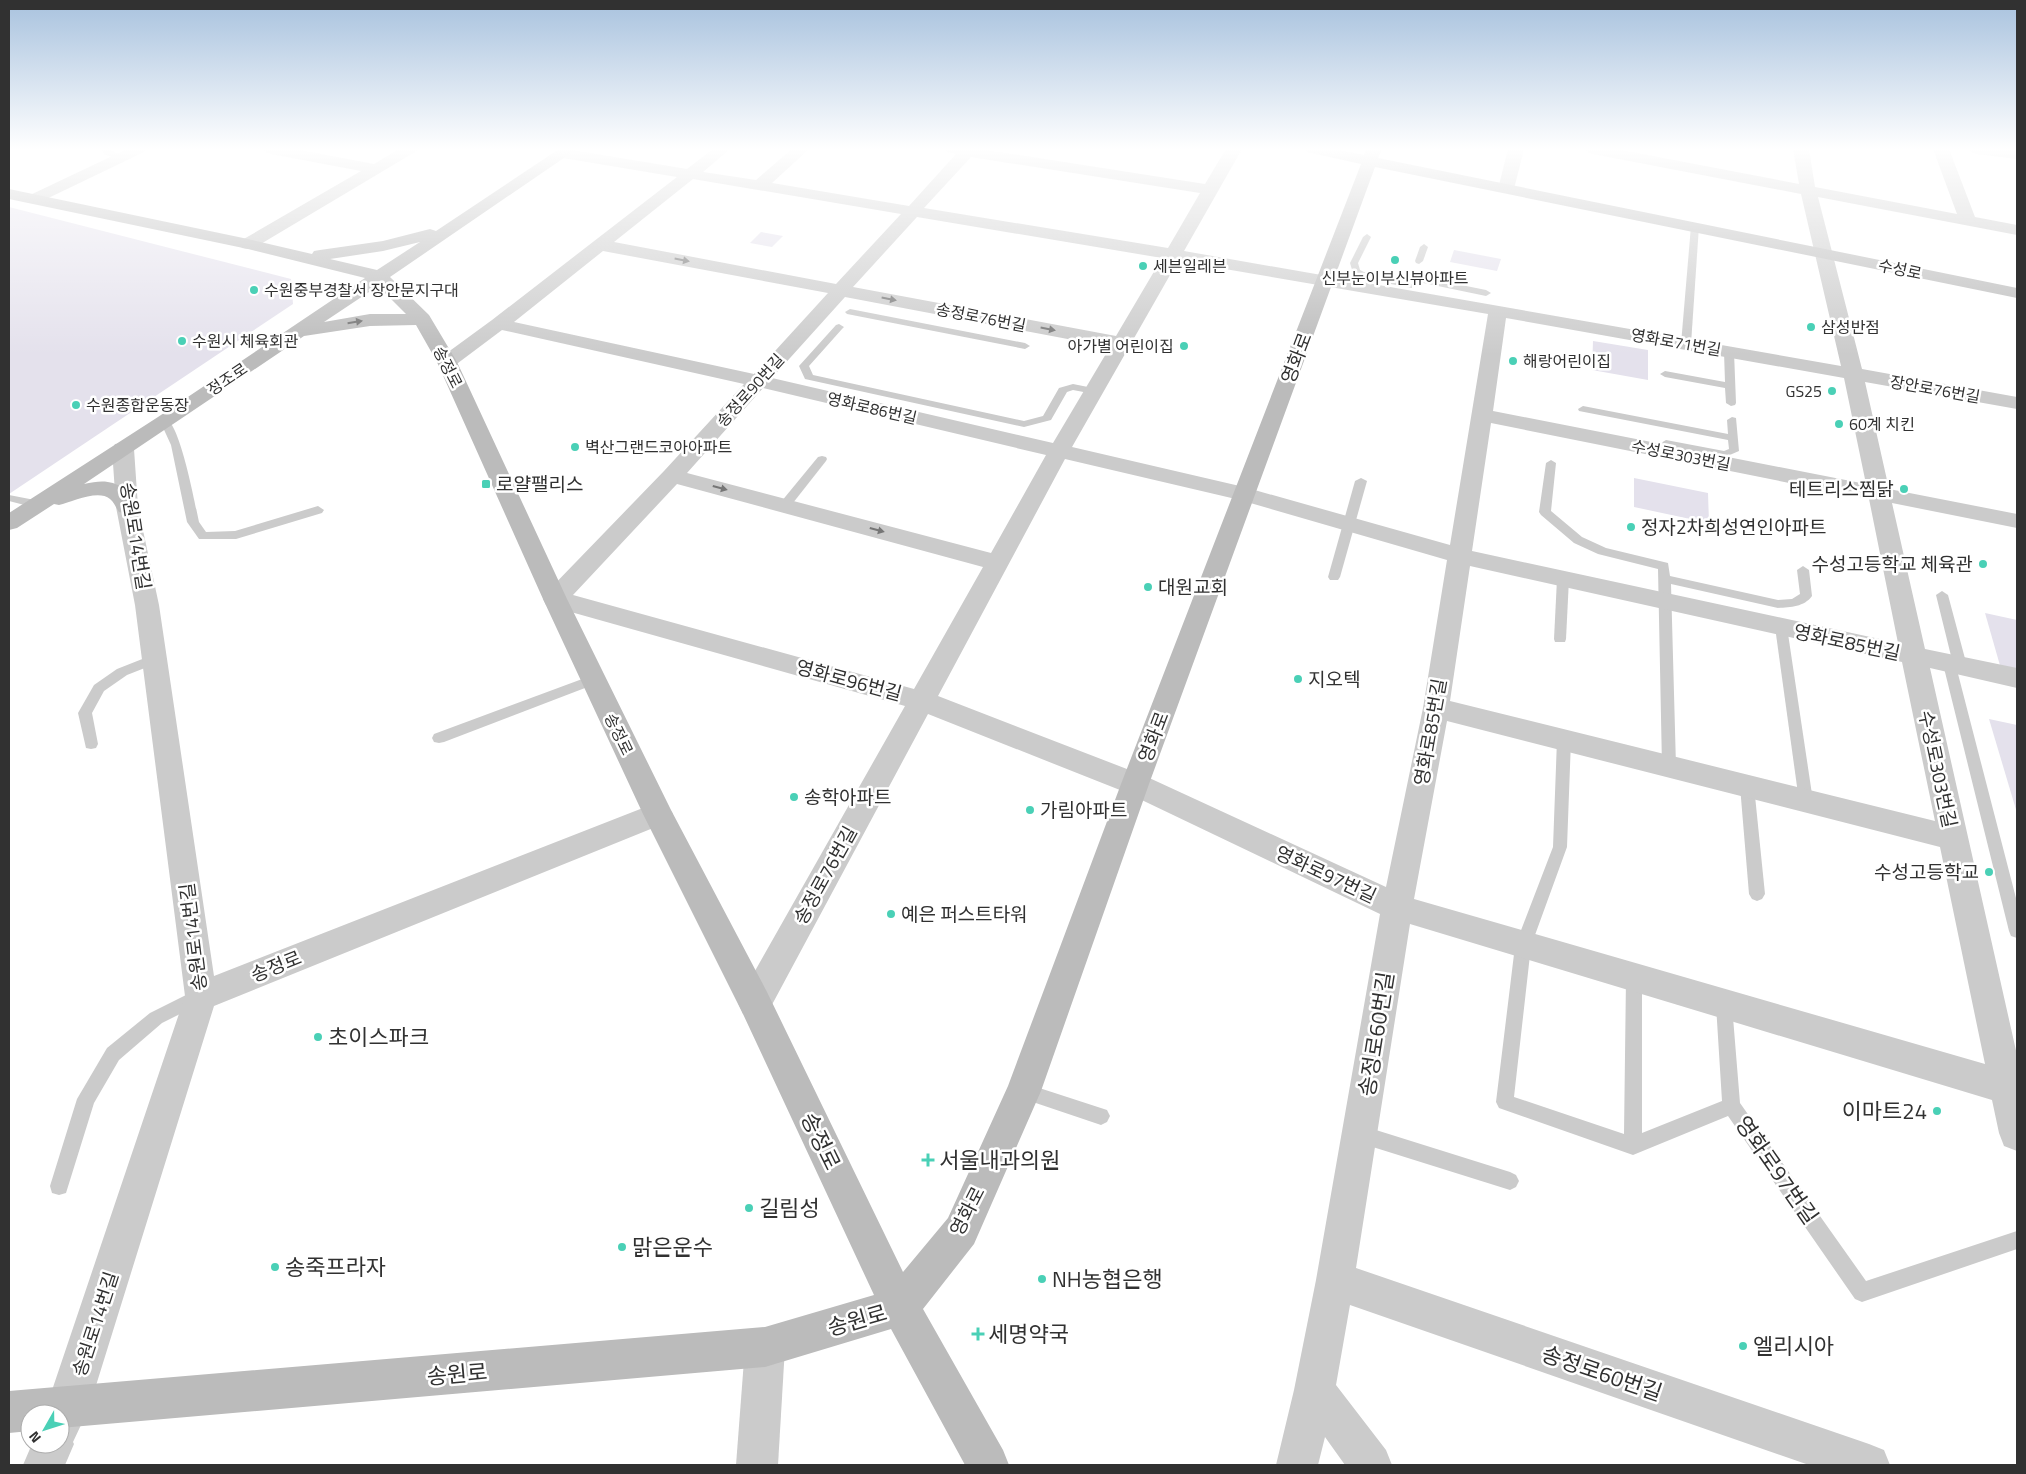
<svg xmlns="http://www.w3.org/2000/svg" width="2026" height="1474" font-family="'Titillium Web','Noto Sans KR',sans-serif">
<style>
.green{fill:#e4e1ec}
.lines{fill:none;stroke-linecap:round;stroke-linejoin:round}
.lane{fill:#cbcbcb;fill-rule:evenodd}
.street{fill:#cbcbcb;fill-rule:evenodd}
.secondary{fill:#bbb;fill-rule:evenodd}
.oneway{fill:#767676}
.oneway2{fill:#6f6f6f}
.poi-dot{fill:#4ad0b6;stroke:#fff;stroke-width:2}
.labels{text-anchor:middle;stroke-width:5;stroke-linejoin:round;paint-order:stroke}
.far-poi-label{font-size:16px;fill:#313131;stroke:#fff;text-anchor:start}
.far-street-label{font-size:16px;fill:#313131;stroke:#fff}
.street-label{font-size:19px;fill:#313131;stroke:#fff}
.poi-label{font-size:19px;fill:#313131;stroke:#fff;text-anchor:start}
.near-street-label{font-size:22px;fill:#313131;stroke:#fff}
.near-poi-label{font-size:22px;fill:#313131;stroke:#fff;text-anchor:start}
</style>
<rect width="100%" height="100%" fill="#fff"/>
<!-- green -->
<g class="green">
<path d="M9 207 291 279 293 304 9 494Z"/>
<path d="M761 232 783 236 772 247 750 243Z"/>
<path d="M1454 250 1501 259 1497 271 1450 262Z"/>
<path d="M1593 341 1648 350V380L1592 370Z"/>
<path d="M1634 478 1708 493 1709 523 1634 507Z"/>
<path d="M1985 613 2017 620V672L2001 669Z"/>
<path d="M1989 719 2017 725V813Z"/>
</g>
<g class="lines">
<!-- lane -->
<g class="lane">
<path d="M102 149H110L124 158 120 160 104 154Z"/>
<path d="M1695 223 1699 226 1691 344 1686 347 1681 344 1691 226Z"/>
<path d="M1367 234 1371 237 1358 263 1360 270 1370 275 1412 284V288L1364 279 1353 273 1350 263 1363 237Z"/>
<path d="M1424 244 1428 247 1423 261 1419 264 1416 263 1415 261 1420 247Z"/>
<path d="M1412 275 1486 290 1491 293 1486 296 1409 280V276Z"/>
<path d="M850 309 1025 343 1030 346 1025 349 847 314 845 312Z"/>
<path d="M839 324 844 327 842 329 809 366 813 375 1024 421 1043 416 1059 388 1073 384 1098 389 1099 391 1094 394 1073 390 1067 392 1051 420 1024 427 805 379 799 366 836 325Z"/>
<path d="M1729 349 1734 352 1736 403 1735 405 1731 406 1726 403 1725 388 1665 377 1660 374 1665 371 1725 382 1724 352Z"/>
<path d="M1583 406 1728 434 1727 420 1732 417 1736 418 1739 451 1725 457 1662 445 1661 443 1666 440 1724 451 1729 449 1728 440 1579 411 1578 409Z"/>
<path d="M165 418C180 422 195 504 199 522L206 532 235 531 318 506 324 510 322 513 236 539H199L187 522 171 445 160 421Z"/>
<path d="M822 456 826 457 827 459 826 461 789 508H781L779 505 781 502 818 457Z"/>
<path d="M1551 460 1556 463 1551 511 1582 537 1606 548 1668 563 1670 576 1778 600 1792 599 1800 594 1797 570 1803 566 1809 570 1812 596C1804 607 1791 607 1778 608L1671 584 1676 766 1674 770 1669 772 1664 770 1662 766 1658 569 1598 554 1574 543 1541 515 1539 512 1546 463Z"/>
<path d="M1361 478 1367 481 1340 577 1338 580H1330L1328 577 1355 481Z"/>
<path d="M9 495 40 501 42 504 36 508 9 501Z"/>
<path d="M1563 575 1569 579 1566 639 1565 642H1555L1554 639 1557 579Z"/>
<path d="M1942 591 1948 595 1967 666 1965 669 1957 670 2017 902V938L2011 936 2009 931 1943 664 1944 661 1952 660 1936 595Z"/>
<path d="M1781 623 1785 624 1787 627 1813 801 1811 805 1806 807 1801 805 1799 801 1775 627 1777 624Z"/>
<path d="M155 654 160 656 161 659 160 662 127 675 104 691 92 713 98 744 96 748 91 749 86 748 78 713 94 685 117 669Z"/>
<path d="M593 675 598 677 600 680 598 683 444 742 439 743 434 742 432 738 434 734Z"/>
<path d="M1564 735 1569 736 1571 740 1567 847 1531 946 1514 1097 1624 1134 1626 978 1628 973 1634 971 1640 973 1642 978V1133L1722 1101 1716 1005 1718 1000 1724 997 1730 1000 1732 1005 1740 1103 1866 1281 2017 1231V1249L1862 1302 1855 1299 1728 1116 1633 1155 1499 1108 1496 1102 1515 946 1553 847 1557 740 1559 736Z"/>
<path d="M1747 780 1752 782 1754 786 1765 894 1762 899 1757 901 1752 899 1749 894 1740 786 1742 782Z"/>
<path d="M198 989 204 992 206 997 204 1002 162 1023 119 1060 94 1103 66 1193 59 1195 52 1193 50 1186 77 1099 107 1048 150 1013Z"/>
<path d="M1024 1083 1107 1110 1110 1116 1107 1122 1101 1125 1018 1097 1015 1091 1018 1085Z"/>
<path d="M1360 1125 1510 1172 1516 1175 1519 1181 1516 1187 1510 1190 1360 1143 1354 1140 1351 1134 1354 1128Z"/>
</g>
<!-- street -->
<g class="street">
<path d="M127 149H147L144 152 40 202H28L26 199 28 196Z"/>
<path d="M263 149H295L374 164 399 149H418L415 152 254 248 248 249 242 248 239 244 242 240 361 171 271 154 266 152Z"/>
<path d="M566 149 687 169 713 149H730L703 172 756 180 792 149H809L772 183 909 206 956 154 947 152 944 149H980L1205 184 1226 149H1242L1184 251 1841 366 1801 194 1593 154 1588 152 1585 149H1616L1799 184 1793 149H1809L1815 187 1957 214 1933 149H1949L1975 217 2017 225V235L1818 197 1862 369 2017 397V409L1865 382 1889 489 2017 514V528L1892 503 1925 649 2017 668V688L1930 668 2017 1055V1151L2004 1146 1999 1133 1992 1100 1410 924 1356 1268 1869 1444 1884 1450 1890 1465H1809L1350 1305 1336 1385 1386 1450 1392 1465H1345L1325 1437 1318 1465H1276L1294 1390 1316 1280 1380 914 1125 792 928 714 767 1014 755 1018 743 1014 738 1003 743 992 905 706 546 605 543 599 546 593 664 471 744 384 502 330 454 366 447 368 440 366 437 362 440 358 492 320 677 177 563 158 558 156 555 153 558 150ZM971 157 1200 193 1168 248 924 208ZM693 179 901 214 836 284 614 242ZM917 217 1162 258 1116 336 853 287ZM603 251 828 293 754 374 514 322ZM1178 261 1488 314 1450 545 1244 487 1072 447ZM845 297 1110 347 1053 443 772 378ZM1506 318 1844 378 1866 484 1493 411ZM763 388 1046 455 991 553 687 473ZM1491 423 1869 499 1898 643 1472 551ZM1065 459 1240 500 1447 560 1423 708 1386 887 1145 776 938 696ZM677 484 983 567 914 689 573 595ZM1470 566 1902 662 1935 821 1450 701ZM1447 721 1940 847 1985 1064 1414 899Z"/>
<path d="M1508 149H1524L1514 189 1512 192H1500L1498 189Z"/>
<path d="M1968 149H2017V159L1976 154 1971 152Z"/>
<path d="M123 443 131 444 134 449 138 507 159 605 214 976 648 806 658 802 668 806 673 814 668 822 214 1006 89 1408 73 1442 74 1444 65 1465H23L32 1444H60V1414H44L185 996 135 605 116 507 112 449 115 444Z"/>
<path d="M765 1327 779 1333 785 1347 778 1465H736L745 1347 751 1333Z"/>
</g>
<!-- secondary -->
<path class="secondary" d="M559 149H577L390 277 429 315 457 362 567 599 671 810 767 992 903 1272 948 1218 1008 1086 1121 784 1361 164 1307 152 1304 149H1334L1364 155 1366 149H1382L1378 158 2017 288V298L1375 167 1149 784 1041 1091 974 1244 923 1309 1003 1450 1009 1465H965L891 1329 765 1367 60 1428V1414H30V1431L9 1433V1391L765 1327 874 1295 743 1014 643 814 543 599 437 362 416 325 370 326 304 336 84 484C112 477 124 484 138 507L135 512 127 514 119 512C116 508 114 502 110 499 98 489 72 502 59 505L54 504 17 528 9 530V513L158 417 365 278 248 249 9 199V189L248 239 312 254 314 251 320 250 383 241 430 229 436 231ZM420 242 377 270 330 259 383 251ZM378 286 406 314H370L324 322Z"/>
</g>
<!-- one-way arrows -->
<defs><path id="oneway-solid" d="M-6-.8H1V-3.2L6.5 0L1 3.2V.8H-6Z" transform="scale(1.25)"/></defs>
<g class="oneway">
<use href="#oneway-solid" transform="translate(682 260) rotate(11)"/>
<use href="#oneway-solid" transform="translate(889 299) rotate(11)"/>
<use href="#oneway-solid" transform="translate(1048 329) rotate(11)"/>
<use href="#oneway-solid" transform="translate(720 488) rotate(15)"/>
<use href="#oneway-solid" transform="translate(877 530) rotate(15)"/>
</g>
<use class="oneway2" href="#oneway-solid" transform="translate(355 322) rotate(-9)"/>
<!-- sky -->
<linearGradient id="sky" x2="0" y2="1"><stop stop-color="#a8c2de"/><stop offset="0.42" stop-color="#fff"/><stop offset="1" stop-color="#fff" stop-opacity="0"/></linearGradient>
<rect width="2026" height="355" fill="url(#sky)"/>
<!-- markers -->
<g class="poi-dot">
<circle cx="1395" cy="260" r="5"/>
<circle cx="1143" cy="266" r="5"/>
<circle cx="254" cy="290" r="5"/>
<circle cx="1811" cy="327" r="5"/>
<circle cx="182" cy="341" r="5"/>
<circle cx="1184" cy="346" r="5"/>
<circle cx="1513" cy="361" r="5"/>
<circle cx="1832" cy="391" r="5"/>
<circle cx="76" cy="405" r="5"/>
<circle cx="1839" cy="424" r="5"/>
<circle cx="575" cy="447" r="5"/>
<rect x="481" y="479" width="10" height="10" rx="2.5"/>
<circle cx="1904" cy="489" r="5"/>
<circle cx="1631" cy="527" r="5"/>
<circle cx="1983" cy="564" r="5"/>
<circle cx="1148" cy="587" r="5"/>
<circle cx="1298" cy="679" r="5"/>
<circle cx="794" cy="797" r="5"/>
<circle cx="1030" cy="810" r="5"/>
<circle cx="1989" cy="872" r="5"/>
<circle cx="891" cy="914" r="5"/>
<circle cx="318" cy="1037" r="5"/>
<circle cx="1937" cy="1111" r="5"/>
<path d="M925.5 1152.5h5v5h5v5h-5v5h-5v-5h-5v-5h5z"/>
<circle cx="749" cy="1208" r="5"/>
<circle cx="622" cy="1247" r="5"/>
<circle cx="275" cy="1267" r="5"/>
<circle cx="1042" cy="1279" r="5"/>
<path d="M975.5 1326.5h5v5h5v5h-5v5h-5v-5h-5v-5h5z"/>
<circle cx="1743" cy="1346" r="5"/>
</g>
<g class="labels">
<!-- far-poi labels -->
<g class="far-poi-label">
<text x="1153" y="272">세븐일레븐</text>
<text x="1395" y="284" text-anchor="middle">신부눈이부신뷰아파트</text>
<text x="264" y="296">수원중부경찰서 장안문지구대</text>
<text x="1821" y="333">삼성반점</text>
<text x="192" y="347">수원시 체육회관</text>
<text x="1174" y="352" text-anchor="end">아가별 어린이집</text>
<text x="1523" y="367">해랑어린이집</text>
<text x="1822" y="397" text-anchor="end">GS25</text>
<text x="86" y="411">수원종합운동장</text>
<text x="1849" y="430">60계 치킨</text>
<text x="585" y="453">벽산그랜드코아아파트</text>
</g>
<!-- far-street labels -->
<g class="far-street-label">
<text transform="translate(1900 269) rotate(12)" y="6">수성로</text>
<text transform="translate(981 317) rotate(11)" y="6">송정로76번길</text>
<text transform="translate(1676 342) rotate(10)" y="6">영화로71번길</text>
<text transform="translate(448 367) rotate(63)" y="6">송정로</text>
<text transform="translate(227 379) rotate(-34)" y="6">정조로</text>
<text transform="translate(1935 389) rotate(10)" y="6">장안로76번길</text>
<text transform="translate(750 390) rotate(-48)" y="6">송정로90번길</text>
<text transform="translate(872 408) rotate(13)" y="6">영화로86번길</text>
<text transform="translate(1681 455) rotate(11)" y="6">수성로303번길</text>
<text transform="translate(619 734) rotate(64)" y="6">송정로</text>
</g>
<!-- street labels -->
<g class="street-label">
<text transform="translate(1296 358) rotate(-69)" y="7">영화로</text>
<text transform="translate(136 536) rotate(81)" y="7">송원로14번길</text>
<text transform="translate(1847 642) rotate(12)" y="7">영화로85번길</text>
<text transform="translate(849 680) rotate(15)" y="7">영화로96번길</text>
<text transform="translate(1430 732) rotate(-80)" y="7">영화로85번길</text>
<text transform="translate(1153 737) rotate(-69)" y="7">영화로</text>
<text transform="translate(1938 769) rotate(78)" y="7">수성로303번길</text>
<text transform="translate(1326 874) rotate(25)" y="7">영화로97번길</text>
<text transform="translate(825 875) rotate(-61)" y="7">송정로76번길</text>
<text transform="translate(193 937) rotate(-97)" y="7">송원로14번길</text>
<text transform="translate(276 966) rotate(-22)" y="7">송정로</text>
<text transform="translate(967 1211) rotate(-63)" y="7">영화로</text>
<text transform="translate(95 1324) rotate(-72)" y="7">송원로14번길</text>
</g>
<!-- poi labels -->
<g class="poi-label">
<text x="496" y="491">로얄팰리스</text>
<text x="1894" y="496" text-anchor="end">테트리스찜닭</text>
<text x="1641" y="534">정자2차희성연인아파트</text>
<text x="1973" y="571" text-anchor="end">수성고등학교 체육관</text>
<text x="1158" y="594">대원교회</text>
<text x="1308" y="686">지오텍</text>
<text x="804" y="804">송학아파트</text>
<text x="1040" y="817">가림아파트</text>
<text x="1979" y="879" text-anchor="end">수성고등학교</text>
<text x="901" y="921">예은 퍼스트타워</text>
</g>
<!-- near-street labels -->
<g class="near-street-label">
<text transform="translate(1376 1034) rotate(-81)" y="8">송정로60번길</text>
<text transform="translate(821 1141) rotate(64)" y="8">송정로</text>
<text transform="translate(1777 1170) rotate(55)" y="8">영화로97번길</text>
<text transform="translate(857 1320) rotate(-16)" y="8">송원로</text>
<text transform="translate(1602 1373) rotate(19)" y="8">송정로60번길</text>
<text transform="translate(457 1374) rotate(-5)" y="8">송원로</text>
</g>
<!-- near-poi labels -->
<g class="near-poi-label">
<text x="328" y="1045">초이스파크</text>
<text x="1927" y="1119" text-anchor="end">이마트24</text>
<text x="939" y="1168">서울내과의원</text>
<text x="759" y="1216">길림성</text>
<text x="632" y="1255">맑은운수</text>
<text x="285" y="1275">송죽프라자</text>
<text x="1052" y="1287">NH농협은행</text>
<text x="988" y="1342">세명약국</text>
<text x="1753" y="1354">엘리시아</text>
</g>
</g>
<!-- border -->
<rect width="2026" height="1474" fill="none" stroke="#313131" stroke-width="20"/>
<!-- north arrow -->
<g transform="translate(45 1429) rotate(231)"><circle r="24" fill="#ffffff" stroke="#adadad"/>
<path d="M0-4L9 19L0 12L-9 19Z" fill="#4ad0b6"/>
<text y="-8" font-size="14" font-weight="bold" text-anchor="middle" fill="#313131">N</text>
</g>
</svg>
